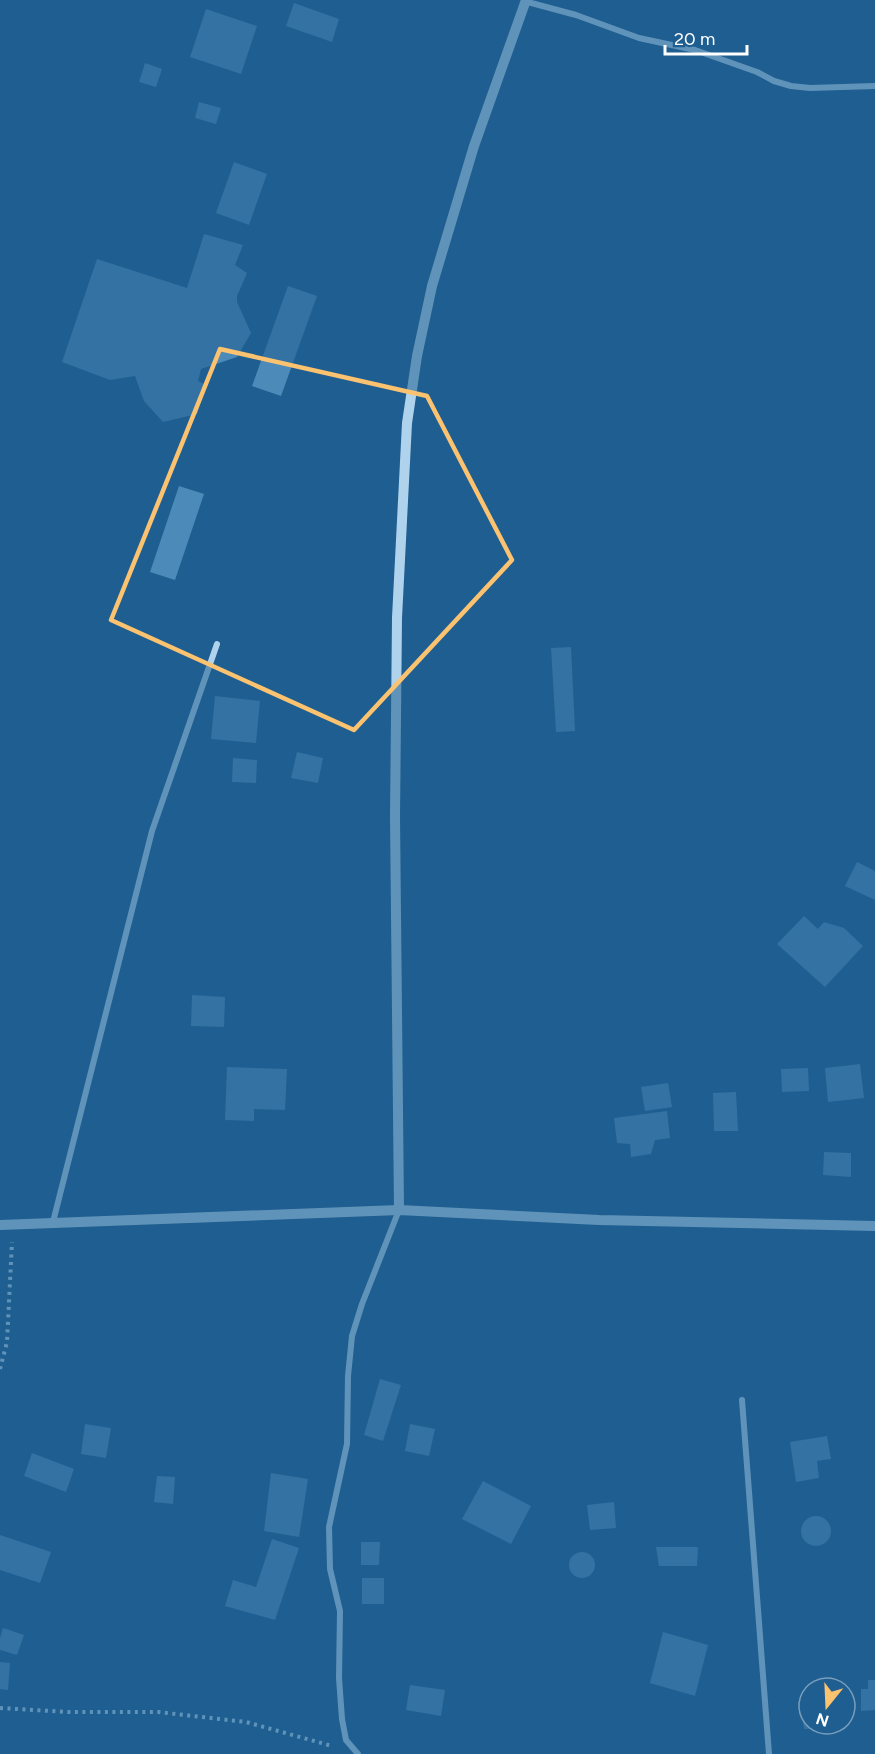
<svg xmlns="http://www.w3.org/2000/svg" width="875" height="1754" font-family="Figtree,sans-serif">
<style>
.building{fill:#4c8ab9}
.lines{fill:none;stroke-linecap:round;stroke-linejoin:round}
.path{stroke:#b0d3ed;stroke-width:4;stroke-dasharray:3 4.5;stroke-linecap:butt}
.minor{stroke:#b0d3ed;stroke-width:6}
.tertiary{stroke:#b0d3ed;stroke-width:10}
.marked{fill:none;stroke:#fbc270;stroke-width:4.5;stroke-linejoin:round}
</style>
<rect width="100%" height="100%" fill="#1f5e90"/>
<!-- building -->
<g class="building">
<path d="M294 3 339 19 332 42 286 26Z"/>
<path d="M206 9 257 26 241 74 190 57Z"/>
<path d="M145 63 162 69 156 87 139 82Z"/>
<path d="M199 102 221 108 216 124 195 118Z"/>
<path d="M234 162 267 174 249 225 216 213Z"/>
<path d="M204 234 243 245 235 265 247 273 237 296V302L251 333 237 357 201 369 198 381 206 385 197 414 163 422 144 401 135 376 110 380 62 362 97 259 187 288Z"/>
<path d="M288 286 317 296 281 396 252 386Z"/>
<path d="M179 486 204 494 175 580 150 572Z"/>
<path d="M571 647 575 731 556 732 551 648Z"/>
<path d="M215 696 260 701 256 743 211 739Z"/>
<path d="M297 752 323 758 318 783 291 778Z"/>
<path d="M233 758 257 760 256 783 232 782Z"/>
<path d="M857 862 875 871V900L845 886Z"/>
<path d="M804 916 818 929 824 922 844 928 863 946 825 987 777 944Z"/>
<path d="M192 995 225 997 224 1027 191 1026Z"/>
<path d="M860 1064 864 1098 828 1102 825 1068Z"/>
<path d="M227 1067 287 1069 285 1110 254 1109V1121L225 1120Z"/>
<path d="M808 1068 809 1091 782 1092 781 1069Z"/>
<path d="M668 1083 672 1107 645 1111 641 1087Z"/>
<path d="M736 1092 738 1131H714L713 1093Z"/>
<path d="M667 1111 670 1138 655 1140 651 1154 631 1157 630 1144 617 1143 614 1118Z"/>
<path d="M824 1152 851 1153V1177L823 1175Z"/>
<path d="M380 1379 401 1385 383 1441 364 1435Z"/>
<path d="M85 1424 111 1428 106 1458 81 1454Z"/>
<path d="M410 1424 435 1429 429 1456 405 1451Z"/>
<path d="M827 1436 831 1459 817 1461 819 1478 796 1482 790 1442Z"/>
<path d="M32 1453 74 1469 66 1492 24 1476Z"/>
<path d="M271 1473 308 1479 299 1537 264 1531Z"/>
<path d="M157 1476 175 1477 173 1504 154 1502Z"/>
<path d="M483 1481 531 1506 511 1544 462 1519Z"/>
<path d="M614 1502 616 1528 590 1530 587 1505Z"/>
<circle cx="816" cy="1531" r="15"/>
<path d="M0 1535 51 1552 40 1583 0 1570Z"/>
<path d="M272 1539 299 1548 275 1620 225 1606 233 1580 256 1587Z"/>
<path d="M361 1542H380L379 1565H361Z"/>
<path d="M656 1547H698L697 1566H659Z"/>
<circle cx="582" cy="1565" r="13"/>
<rect x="362" y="1578" width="22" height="26"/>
<path d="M3 1628 24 1635 17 1655 0 1650V1638Z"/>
<path d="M663 1632 708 1645 695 1696 650 1683Z"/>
<path d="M0 1662 10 1663 8 1690 0 1689Z"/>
<path d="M868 1680H875V1710L861 1711V1689H868Z"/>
<path d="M410 1685 445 1690 441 1716 406 1710Z"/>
<path d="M809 1697V1724H838V1728L804 1729 800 1698Z"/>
</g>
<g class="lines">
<!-- path -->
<g class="path">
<path d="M0 1369 7 1342 12 1242"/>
<path d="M0 1708 68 1712H158L246 1722 332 1746"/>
</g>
<!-- minor -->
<g class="minor">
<path d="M524 1 576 15 639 38 695 50 757 72 774 81 791 86 810 88 875 86"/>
<path d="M53 1222 152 831 217 644"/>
<path d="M742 1400 769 1754"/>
<path d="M358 1754 346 1740 342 1719 339 1678 340 1611 330 1569 329 1527 347 1444 348 1376 352 1336 362 1304 399 1210"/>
</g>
<!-- tertiary -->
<g class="tertiary">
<path d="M399 1210 395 816 397 618 407 423 417 356 432 286 474 146 526 0"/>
<path d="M0 1225 399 1210 599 1220 875 1226"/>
</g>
</g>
<!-- marked area -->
<path d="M0 0H875V1754H0ZM220 349 427 396 512 560 354 730 111 620Z" fill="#1f5e90" fill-opacity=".55" fill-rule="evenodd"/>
<path class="marked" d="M220 349 427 396 512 560 354 730 111 620Z"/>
<!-- north arrow -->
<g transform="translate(827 1706) rotate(198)"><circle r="28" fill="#1f5e90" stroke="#799ebc" stroke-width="1.5"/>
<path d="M0-4.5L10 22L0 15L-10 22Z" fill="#fbc270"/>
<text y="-9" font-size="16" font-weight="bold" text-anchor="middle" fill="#ffffff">N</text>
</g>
<!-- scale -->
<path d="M665 45v9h82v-9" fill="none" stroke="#ffffff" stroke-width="3"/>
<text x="674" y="45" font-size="18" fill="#ffffff" stroke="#1f5e90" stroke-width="4.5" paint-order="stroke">20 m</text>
</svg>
